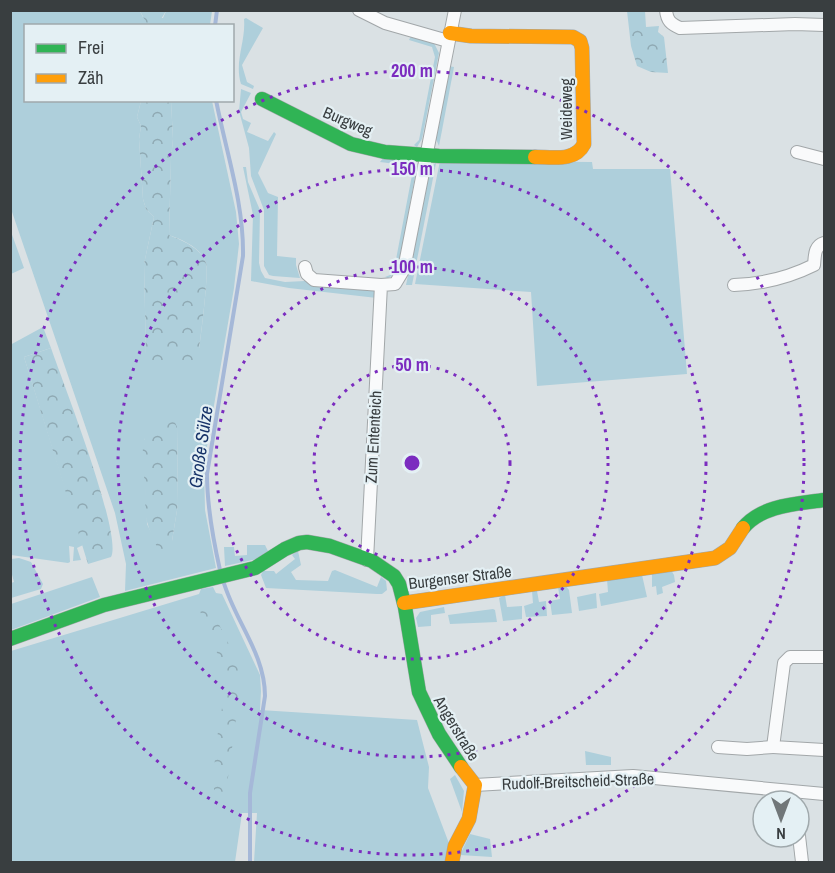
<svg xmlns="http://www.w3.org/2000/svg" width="835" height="873" font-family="'Archivo Narrow',sans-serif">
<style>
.green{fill:#aecfdb;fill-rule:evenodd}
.forest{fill:url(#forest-crowns)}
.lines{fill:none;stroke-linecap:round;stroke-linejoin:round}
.stream{stroke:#a5b8d8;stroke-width:4}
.street-casing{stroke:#a2a7a9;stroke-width:14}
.fast-casing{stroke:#a2a7a9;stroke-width:15}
.slow-casing{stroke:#a2a7a9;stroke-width:15}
.street{stroke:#f9fafb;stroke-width:12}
.fast{stroke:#30b455;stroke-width:14}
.slow{stroke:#ff9f0a;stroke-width:14}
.ring{fill:none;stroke:#7b2cbf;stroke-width:3;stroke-dasharray:3 6}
.labels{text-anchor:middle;stroke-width:4.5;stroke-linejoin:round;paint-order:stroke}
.street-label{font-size:16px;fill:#393e40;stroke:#e4f0f4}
.water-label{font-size:18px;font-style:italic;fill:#173369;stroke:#e4f0f4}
.centre{fill:#7b2cbf;stroke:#e4f0f4;stroke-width:3}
.ring-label{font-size:18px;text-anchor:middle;font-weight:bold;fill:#7b2cbf;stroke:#e4f0f4;stroke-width:4.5;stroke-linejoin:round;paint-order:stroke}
</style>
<defs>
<pattern id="forest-crowns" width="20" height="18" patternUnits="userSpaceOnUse" patternTransform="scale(1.5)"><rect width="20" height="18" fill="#aecfdb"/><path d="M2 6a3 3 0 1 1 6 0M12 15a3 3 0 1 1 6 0" fill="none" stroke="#8fa9b3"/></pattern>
</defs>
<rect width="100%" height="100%" fill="#dae1e4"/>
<!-- green -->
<g class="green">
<path d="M10 11H140L143 17 163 18 166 11H212L210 25 26 26V100L141 101 137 117 141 126 139 139 143 199 146 209 154 217 144 264 146 355 199 349C201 336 209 272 206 263 200 247 183 240 169 235L171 159 173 139 171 101H212L236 212 239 244 234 288 204 464 205 510 216 568 125 591 126 564 115 513 11 209ZM177 427 178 504 172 541 154 538 147 524 144 439Z"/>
<path d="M246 18 263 28 242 65 247 82 254 86 253 89 241 84C234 61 246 42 244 19Z"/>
<path d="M411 36 434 43 439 53 422 139 417 147 414 145 419 140 435 57 432 47 409 40Z"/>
<path d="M448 66 454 67 439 146 435 137Z"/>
<path d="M241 89 251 93 241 112 243 119 251 123 247 132 268 141 274 132 276 134 258 173 268 193 278 197 277 256 296 258V265L300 278 273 276 269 275 264 266V210L251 176 249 148 239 111Z"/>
<path d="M384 157 412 162 416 171 399 264 395 274 388 278 385 277 390 275 394 270 412 175 411 172 404 165 380 162Z"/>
<path d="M440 161 592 162 593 169H670L687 374 537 386 531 292 415 284Z"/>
<path d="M436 163 412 285H406L430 167Z"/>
<path d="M243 167H246L248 182 260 210 259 263 261 271 265 278 285 282 305 281 375 288 377 298 289 288 251 281 253 215Z"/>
<path d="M10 229 24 268 11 274H10Z"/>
<path d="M43 327 51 348 24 357 83 545 77 548 81 560 73 561 74 547 69 546 70 562 68 563 11 555 10 345Z"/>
<path d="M247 545H265L268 551 262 558 225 566 224 547H234L235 556 247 555Z"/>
<path d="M298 551 301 565 291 572 296 580 328 581 332 571 335 570 377 587 381 577 386 581 387 590 382 594H377L266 588 261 575 263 571H274L276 574 295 559 292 555Z"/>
<path d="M19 558 31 562 43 584 41 589 11 598V583L14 582 11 571V559Z"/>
<path d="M671 570 674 575 675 582 662 587 663 593 657 595 656 586 652 587V573Z"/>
<path d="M642 575 647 597 601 606 599 594 608 592 607 579Z"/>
<path d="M92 577 100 597 11 630V604Z"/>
<path d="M566 586 569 590 572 613 552 615 550 601 560 599 558 587Z"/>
<path d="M213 587 216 593 222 594 260 675 261 691 260 710 417 720 429 767 428 788 450 846 446 862H254L257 813H242L235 862H11V651L199 594 201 589Z"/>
<path d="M532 591H537L539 602 546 601 547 616 526 617 524 606 533 603Z"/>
<path d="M596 593 597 608 579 611 577 597Z"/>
<path d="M505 595 507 607 522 606V619L503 621 499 598Z"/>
<path d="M444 607 445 613 431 615V626L418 627 416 618 420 612Z"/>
<path d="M493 609 495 610 497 622 450 624 448 615Z"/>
<path d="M585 751 611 757V765H586Z"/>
<path d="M455 775 464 791 462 812 450 779Z"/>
<path d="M470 834 490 839 492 857 460 855Z"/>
</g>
<!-- forest -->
<g class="forest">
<path d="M140 11V10L166 11 158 24H147Z"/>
<path d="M627 11H645L646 27 659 26 658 32 664 37 668 73 651 72 637 66 631 46Z"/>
<path d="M141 101H171L173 139 171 159 169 235C183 241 200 247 206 263 209 272 201 335 199 349L195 362C173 372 166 369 146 356L144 264 154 217 146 209 143 199 139 139 141 126 137 117Z"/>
<path d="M51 348C62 380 123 535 111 557L88 564 24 357Z"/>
<path d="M168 417 174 420 177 427 178 504 172 541 170 546 162 549 157 547C154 540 150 533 148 525 144 515 146 500 145 488 144 465 134 420 168 417Z"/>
<path d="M198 596H205L240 667 239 697 226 792 214 791 215 750 228 672 203 628Z"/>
</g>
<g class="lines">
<!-- stream -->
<g class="stream">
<path d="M215 26 217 10"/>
<path d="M216 100C226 152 244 203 243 256L207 474C207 506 213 539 220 570"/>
<path d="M223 580C234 620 265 653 265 696L250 793V862"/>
</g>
<!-- street casing -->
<g class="street-casing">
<g id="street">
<path d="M359 10 385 23 448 41"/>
<path d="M666 10C667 21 671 24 680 28L795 24 824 25"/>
<path d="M797 152 824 159"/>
<path d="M305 267 307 274 314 280 381 285"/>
<path d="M734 285C763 284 788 278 814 265 815 256 814 246 824 243"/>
<path d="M367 560 381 285 395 284 404 269 455 10"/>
<path d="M824 657H790L784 663 773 747 824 750"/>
<path d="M718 747 747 749 773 747"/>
<path d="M475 785 633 776 824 794"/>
<path d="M799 836 802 862"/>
</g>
</g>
<!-- fast casing -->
<g class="fast-casing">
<g id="fast">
<path d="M262 99 351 144 385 152 439 156 535 157"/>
<path d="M743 528C762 505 796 504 824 500"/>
<path d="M10 639 104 605 255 568 285 549 299 543 307 542 330 546 372 561 394 576 399 584 405 607 419 692 439 734 461 767"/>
</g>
</g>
<!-- slow casing -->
<g class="slow-casing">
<g id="slow">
<path d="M450 33 471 36 573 37 580 41 582 48 584 144C575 162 553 157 535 157"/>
<path d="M404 603 715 558 730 548 743 528"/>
<path d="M452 862 455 846 469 819 475 785 461 767"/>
</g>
</g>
<!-- street -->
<use href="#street" class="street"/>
<!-- fast -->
<use href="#fast" class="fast"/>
<!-- slow -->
<use href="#slow" class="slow"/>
</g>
<!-- distance rings -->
<g class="ring">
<circle cx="412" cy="463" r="98"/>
<circle cx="412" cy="463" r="196"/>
<circle cx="412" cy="463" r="294"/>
<circle cx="412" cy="463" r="392"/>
</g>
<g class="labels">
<!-- street labels -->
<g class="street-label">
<text transform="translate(566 109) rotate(-90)" y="6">Weideweg</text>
<text transform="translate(348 121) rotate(23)" y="6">Burgweg</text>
<text transform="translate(373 437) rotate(-87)" y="6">Zum Ententeich</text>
<text transform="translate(460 577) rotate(-7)" y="6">Burgenser Straße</text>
<text transform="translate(457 728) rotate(59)" y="6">Angerstraße</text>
<text transform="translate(578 781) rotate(-2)" y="6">Rudolf-Breitscheid-Straße</text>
</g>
<!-- water labels -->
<g class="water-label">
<text transform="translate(201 447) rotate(-82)" y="6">Große Sülze</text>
</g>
</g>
<circle cx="412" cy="463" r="9" class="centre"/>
<g class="ring-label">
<text x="412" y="77">200 m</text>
<text x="412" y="175">150 m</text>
<text x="412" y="273">100 m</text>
<text x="412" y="371">50 m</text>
</g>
<!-- border -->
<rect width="835" height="873" fill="none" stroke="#393e40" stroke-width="24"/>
<!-- legend -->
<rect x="24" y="24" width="210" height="78" fill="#e4f0f4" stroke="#a0a9ac" stroke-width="1.5"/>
<rect x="36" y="44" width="30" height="9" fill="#30b455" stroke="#a0a9ac" stroke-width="1.5"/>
<text x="78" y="54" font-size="18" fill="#393e40">Frei</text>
<rect x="36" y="74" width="30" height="9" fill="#ff9f0a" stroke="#a0a9ac" stroke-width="1.5"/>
<text x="78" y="84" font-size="18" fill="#393e40">Zäh</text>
<!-- north arrow -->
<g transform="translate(781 819) rotate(180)"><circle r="28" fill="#e4f0f4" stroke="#a0a9ac" stroke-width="1.5"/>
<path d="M0-4.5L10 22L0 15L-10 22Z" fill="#717779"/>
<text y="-9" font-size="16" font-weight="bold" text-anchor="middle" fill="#393e40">N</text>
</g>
</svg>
